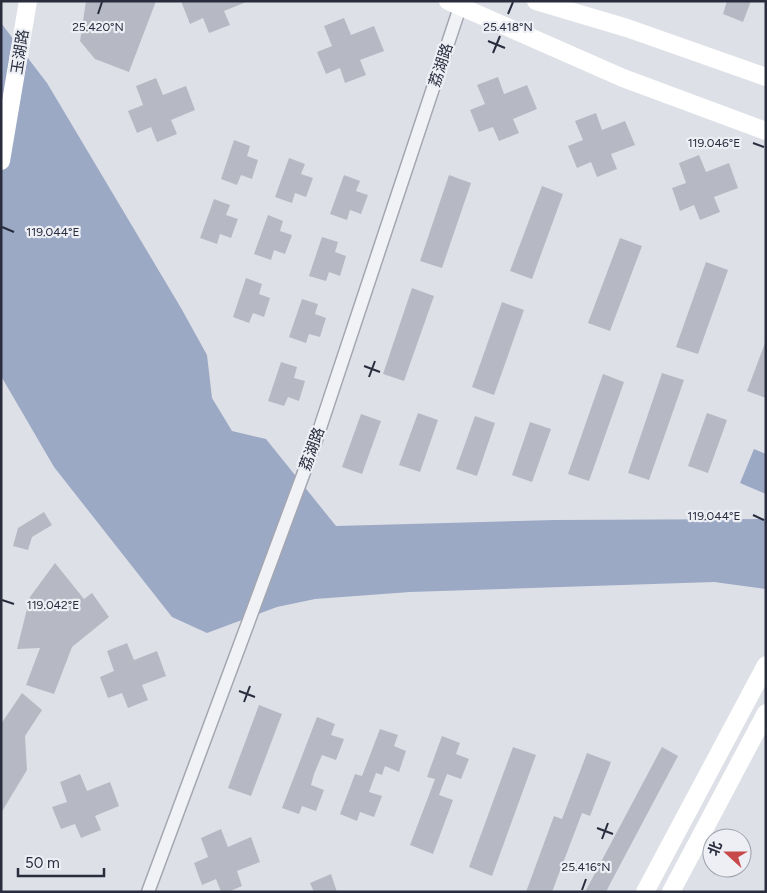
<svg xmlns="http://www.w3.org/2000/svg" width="767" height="893" font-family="Figtree,'Noto Sans SC',sans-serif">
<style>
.water{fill:#9ba9c5}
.building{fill:#b6b9c3}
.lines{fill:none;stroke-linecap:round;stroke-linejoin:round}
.minor-casing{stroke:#a4a6b1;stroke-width:15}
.minor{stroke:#f1f2f5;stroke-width:12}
.secondary{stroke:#fff;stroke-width:18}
.ticks{fill:none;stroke:#282c3d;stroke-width:2}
.labels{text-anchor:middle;stroke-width:4.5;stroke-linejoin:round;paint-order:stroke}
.street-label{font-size:15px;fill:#282c3d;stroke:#edeff5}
.ticks-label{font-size:12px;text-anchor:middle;fill:#282c3d;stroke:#edeff5;stroke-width:4.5;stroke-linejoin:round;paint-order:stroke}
</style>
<rect width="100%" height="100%" fill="#dee0e7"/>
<!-- water -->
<g class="water">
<path d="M1 23 47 83 181 308 207 355 212 398 232 431 266 439 336 526 554 520 766 519V589L714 582 410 592 315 599 277 607 207 633 172 617 54 467 1 376Z"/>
<path d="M754 449 766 454V494L740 483Z"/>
</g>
<!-- building -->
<g class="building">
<path d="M86 1H156L129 72 95 59 80 41Z"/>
<path d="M181 1H246V2L224 11 230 25 209 33 203 18 190 24Z"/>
<path d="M727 1H751L743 22 723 14Z"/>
<path d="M344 18 351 35 374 26 384 51 360 60 366 75 345 83 340 68 326 74 317 52 332 46 324 26Z"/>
<path d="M498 77 504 94 527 85 537 109 513 119 519 133 499 141 493 127 479 132 470 110 485 104 477 85Z"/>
<path d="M156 78 163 95 186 86 195 110 171 120 177 134 157 142 151 127 137 133 128 111 143 105 136 86Z"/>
<path d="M596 113 602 130 625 121 635 145 611 154 617 169 597 177 591 162 577 168 568 146 583 140 575 121Z"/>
<path d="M234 140 250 146 247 156 258 160 252 179 241 175 237 185 221 179Z"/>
<path d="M699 155 706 172 729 163 738 188 714 197 720 212 700 220 694 205 680 211 672 188 686 183 679 163Z"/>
<path d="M289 158 305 164 301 174 313 178 306 197 295 193 292 203 275 197Z"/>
<path d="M344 175 360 181 356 191 368 195 361 214 350 210 347 220 330 214Z"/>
<path d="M449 175 471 183 442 268 420 261Z"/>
<path d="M542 186 563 194 532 279 510 271Z"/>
<path d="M214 199 230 205 226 215 238 219 231 238 220 234 217 244 200 238Z"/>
<path d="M268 215 283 221 280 231 292 235 285 254 274 250 271 260 254 254Z"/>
<path d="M322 237 338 242 335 252 346 256 340 276 329 272 326 281 309 276Z"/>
<path d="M620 238 642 246 610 331 588 323Z"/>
<path d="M706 262 728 270 698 354 676 347Z"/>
<path d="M246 278 262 284 259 294 270 298 264 317 253 313 249 323 233 317Z"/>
<path d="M412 288 434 296 404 381 383 374Z"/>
<path d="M302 299 318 304 315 314 326 318 320 337 309 334 306 343 289 337Z"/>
<path d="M502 302 524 310 494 395 472 387Z"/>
<path d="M765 343H766V398L747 391Z"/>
<path d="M281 362 297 367 294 378 305 381 299 401 288 397 284 406 268 401Z"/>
<path d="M662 373 684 380 649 480 628 473Z"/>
<path d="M603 374 624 382 589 481 568 474Z"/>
<path d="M418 413 438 420 420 472 399 465Z"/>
<path d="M707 413 727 420 708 473 688 466Z"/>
<path d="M361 414 381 421 362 474 342 467Z"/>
<path d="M475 416 495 423 477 476 456 469Z"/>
<path d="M530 422 551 429 532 482 512 475Z"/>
<path d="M44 512 52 525 32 537 28 550 13 546 18 528Z"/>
<path d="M55 563 84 599 92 593 109 617 72 647 54 694 26 685 40 648 17 649 30 597Z"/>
<path d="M127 643 134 660 157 651 166 676 142 685 148 700 128 708 122 693 108 698 100 677 114 671 107 651Z"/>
<path d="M22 693 42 710 25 736 27 770 1 813V724Z"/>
<path d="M259 705 282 714 251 796 228 788Z"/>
<path d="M317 717 335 724 331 735 344 739 336 760 322 755 314 774 311 785 324 790 316 811 302 806 299 814 282 808Z"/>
<path d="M380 729 398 735 394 746 406 751 399 772 385 766 382 775 376 773 369 792 382 796 374 817 360 812 357 821 340 814 355 774 362 776Z"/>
<path d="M442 736 460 743 456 754 469 759 461 779 447 774 439 795 453 800 433 854 410 845 435 779 427 777Z"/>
<path d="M513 747 536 755 492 876 469 867Z"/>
<path d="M662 747 678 756 610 884 606 892H585Z"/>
<path d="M587 753 611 762 590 816 582 813 552 892H526L554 816 562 819Z"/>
<path d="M80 774 87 791 110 782 119 806 95 816 101 830 81 838 75 824 61 829 52 807 67 802 60 782Z"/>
<path d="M221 829 228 847 251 837 260 862 237 871 242 886 228 892H221L216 879 202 885 194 863 208 857 201 838Z"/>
<path d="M331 874 337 892H314L310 883Z"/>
</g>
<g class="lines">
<!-- minor casing -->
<g class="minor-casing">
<path id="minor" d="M148 892 316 440 462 1"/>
</g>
<!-- minor -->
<use href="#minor" class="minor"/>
<!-- secondary -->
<g class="secondary">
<path d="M448 1 623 78 766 131"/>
<path d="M536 1 627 28 766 77"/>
<path d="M1 161 28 1"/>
<path d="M645 892 766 665"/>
<path d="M671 892 766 713"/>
</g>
</g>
<!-- ticks -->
<path class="ticks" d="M98 14 102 2M508 14 513 2M488 41 505 48M493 53 500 36M753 143 764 147M2 227 14 232M364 366 380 372M369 377 375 361M753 515 764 520M2 600 14 604M239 691 255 697M244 702 250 686M597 828 613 834M602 839 608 823M582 890 586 879"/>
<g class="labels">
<!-- street labels -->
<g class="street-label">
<text transform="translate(20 52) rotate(-81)" y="5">玉湖路</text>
<text transform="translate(441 65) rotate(-72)" y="5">荔湖路</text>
<text transform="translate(312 449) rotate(-70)" y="5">荔湖路</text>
</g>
</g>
<g class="ticks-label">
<text x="98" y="31">25.420°N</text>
<text x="508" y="31">25.418°N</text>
<text x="714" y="147">119.046°E</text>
<text x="53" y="236">119.044°E</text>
<text x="714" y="520">119.044°E</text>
<text x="53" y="609">119.042°E</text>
<text x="586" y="871">25.416°N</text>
</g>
<!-- border -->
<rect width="767" height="893" fill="none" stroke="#282c3d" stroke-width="5"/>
<!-- north arrow -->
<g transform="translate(727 853) rotate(291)"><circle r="24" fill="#edeff5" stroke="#9ea1ab"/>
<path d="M0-4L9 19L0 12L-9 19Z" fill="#c74949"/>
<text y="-8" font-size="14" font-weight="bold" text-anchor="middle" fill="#282c3d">北</text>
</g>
<!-- scale -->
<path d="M18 868v8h86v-8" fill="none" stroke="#282c3d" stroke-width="2.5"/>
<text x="25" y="868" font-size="15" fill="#282c3d" stroke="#edeff5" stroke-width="4" paint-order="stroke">50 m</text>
</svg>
